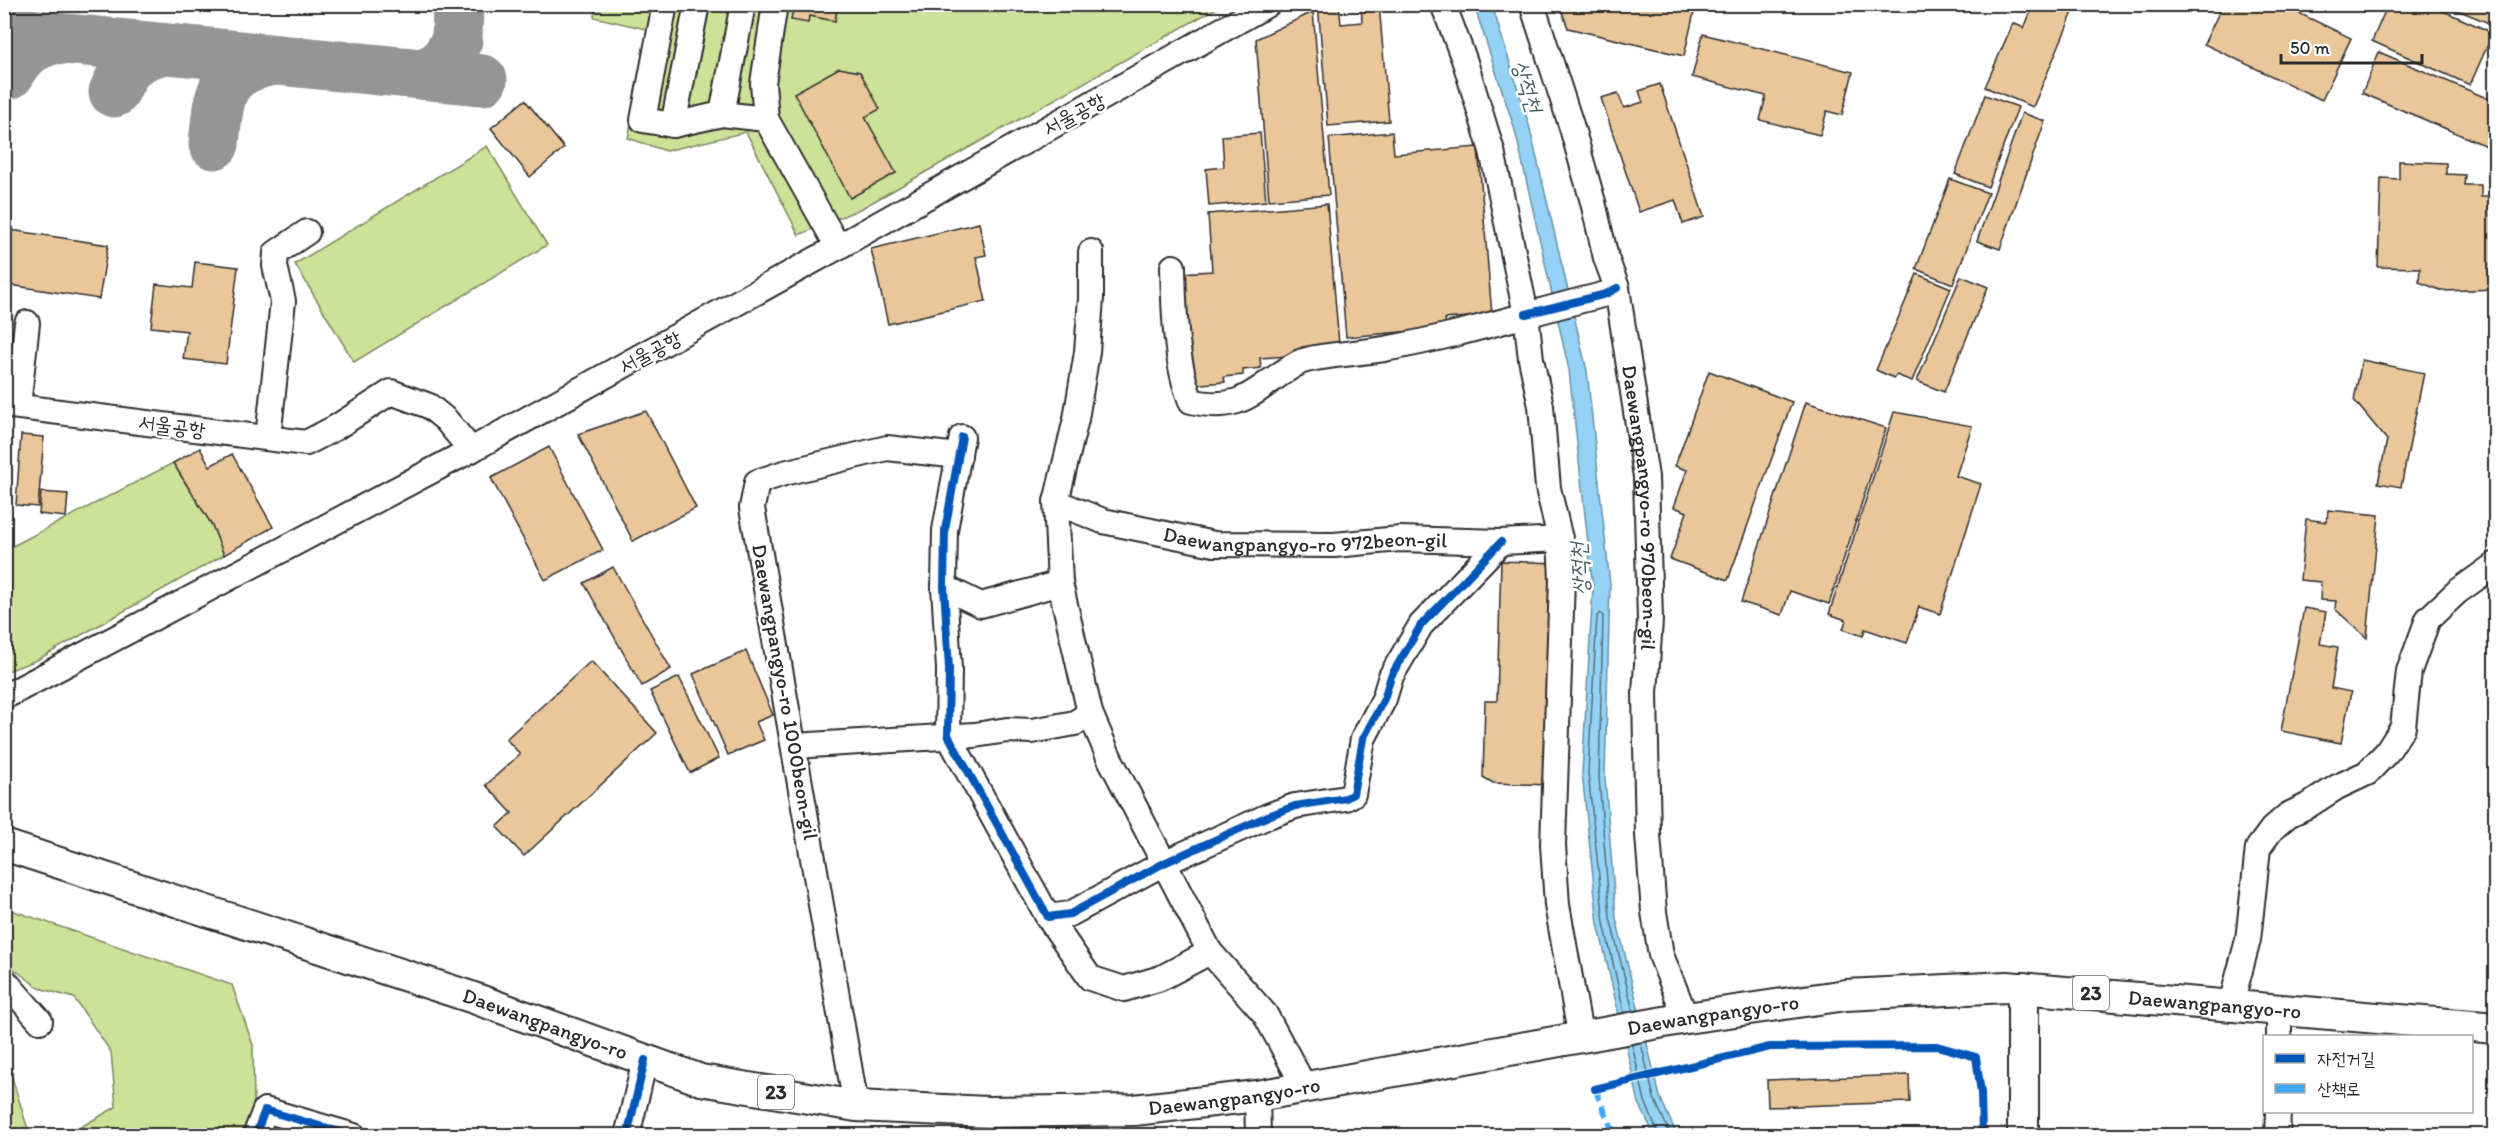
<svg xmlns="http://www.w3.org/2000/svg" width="2500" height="1140" font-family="Itim,'Poor Story',sans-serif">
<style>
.green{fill:#cbe298;stroke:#7b8662;stroke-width:1.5}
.water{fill:#94d3f5;stroke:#6a90a4;stroke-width:1.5}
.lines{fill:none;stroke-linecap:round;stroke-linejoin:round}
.shore{stroke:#556e7c;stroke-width:1.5}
.taxiway{stroke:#959595;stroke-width:51}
.building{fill:#eac69b;stroke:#2b2b2b;stroke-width:1.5}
.minor-casing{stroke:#2b2b2b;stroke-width:28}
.major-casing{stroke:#2b2b2b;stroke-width:34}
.minor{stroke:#fff;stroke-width:24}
.major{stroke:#fff;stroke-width:30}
.quiet{stroke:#3fa9f5;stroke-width:6;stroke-dasharray:12 6;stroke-linecap:butt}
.cycleway-casing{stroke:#fff;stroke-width:11}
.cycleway{stroke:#0057b8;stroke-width:8}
.labels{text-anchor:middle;stroke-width:5;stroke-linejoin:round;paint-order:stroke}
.shield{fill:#fff;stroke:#6b6b6b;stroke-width:1.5}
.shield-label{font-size:20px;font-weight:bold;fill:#2b2b2b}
.street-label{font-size:21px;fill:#2b2b2b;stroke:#fff}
.water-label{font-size:22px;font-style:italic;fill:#4a5d68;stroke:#fff}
</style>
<rect width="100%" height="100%" fill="#fff"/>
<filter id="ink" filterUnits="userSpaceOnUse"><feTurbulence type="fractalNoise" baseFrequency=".0167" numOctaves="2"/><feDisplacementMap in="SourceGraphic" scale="12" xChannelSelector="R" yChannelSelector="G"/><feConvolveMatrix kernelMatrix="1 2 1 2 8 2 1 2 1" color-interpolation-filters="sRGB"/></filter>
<g filter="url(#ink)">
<!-- green -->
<g class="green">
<path d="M596 4 1222 5 862 208 799 235 746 132 666 151 628 138 650 30 594 17Z"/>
<path d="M487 146 547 245 354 362 295 264Z"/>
<path d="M173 463 212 525 224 555 37 660 5 672V550Z"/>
<path d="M5 908 232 985 253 1045 254 1108 242 1135H5L4 1051 29 1133 72 1132 116 1107 111 1052 74 998 39 988 5 962Z"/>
</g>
<!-- water -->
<path class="water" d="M1474 5H1492L1529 125 1587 371 1610 584 1605 777 1616 918 1660 1097 1677 1135H1654L1639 1103 1598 924 1582 773 1593 588 1569 370 1515 130Z"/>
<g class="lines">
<!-- shore -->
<g class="shore">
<path d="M1624 1012 1604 923 1588 773 1597 616 1600 613 1603 616 1599 778 1610 918 1633 1011"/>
<path d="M1641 1043 1654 1098 1671 1136"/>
<path d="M1632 1045 1645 1101 1659 1136"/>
</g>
<!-- taxiway -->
<g class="taxiway">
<path d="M4 30 56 38 482 80"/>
<path d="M9 74C23 51 30 46 56 38"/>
<path d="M424 74 443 64 457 40 458 4"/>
<path d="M114 92C127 63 133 58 163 49"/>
<path d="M214 144C219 95 218 69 275 60"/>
</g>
</g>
<!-- building -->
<g class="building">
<path d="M794 4H838L835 21 809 16 808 23 791 20Z"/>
<path d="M1318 4H1339L1341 24 1362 22 1361 4H1379L1389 121 1328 126Z"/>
<path d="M1559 4H1696L1684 56 1568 28Z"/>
<path d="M2034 4H2068L2074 10 2033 107 1985 87 2013 23 2024 28Z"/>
<path d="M2223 4H2280L2351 38 2322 100 2204 44Z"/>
<path d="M2388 4H2428L2493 33 2470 85 2372 41Z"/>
<path d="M2443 4H2496V26Z"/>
<path d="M1313 12 1329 195 1269 200 1256 39Z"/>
<path d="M1703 34 1853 72 1842 115 1827 111 1820 135 1760 120 1766 96 1692 77Z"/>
<path d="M2379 52 2496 102V150L2362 93Z"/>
<path d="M839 68 860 72 880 109 865 117 896 173 850 198 794 93Z"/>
<path d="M1660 84 1704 217 1683 224 1675 200 1639 212 1601 98 1618 93 1624 108 1643 102 1639 91Z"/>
<path d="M1985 95 2018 107 1988 187 1955 174Z"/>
<path d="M525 100 564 148 530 177 491 128Z"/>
<path d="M2022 113 2045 121 2000 249 1977 241Z"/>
<path d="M1392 132 1394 154 1478 147 1492 315 1445 319 1446 328 1346 337 1329 138Z"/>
<path d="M1260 133 1266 201 1209 206 1206 169 1224 167 1222 136Z"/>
<path d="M2399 161 2446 163V174L2465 175 2464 185H2481V197H2496V289L2443 291 2419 282 2420 268 2378 267 2381 178 2399 179Z"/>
<path d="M1950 179 1988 193 1953 284 1916 269Z"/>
<path d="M1327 204 1339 344 1302 347 1303 355 1260 358 1261 368 1243 370V375L1224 377 1225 382 1190 385 1180 273 1212 271 1208 214Z"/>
<path d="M979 223 986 255 976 257 986 301 888 324 871 249Z"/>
<path d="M4 229 108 245 99 299 4 284Z"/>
<path d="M195 262 238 267 226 364 183 359 187 331 151 327 156 284 192 288Z"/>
<path d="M1917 274 1951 288 1912 381 1896 375 1894 378 1876 370Z"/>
<path d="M1961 276 1988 287 1944 392 1917 381Z"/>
<path d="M2362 360 2424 373 2401 487 2378 483 2387 440 2354 400Z"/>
<path d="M1709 371 1792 402 1728 580 1670 559 1687 512 1674 507 1687 470 1675 466Z"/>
<path d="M1806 402 1886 428 1829 604 1790 591 1782 615 1741 602Z"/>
<path d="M646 411 696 508 633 541 578 434Z"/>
<path d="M1894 412 1972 426 1956 476 1981 484 1940 614 1919 607 1907 643 1865 629 1863 636 1843 629 1846 620 1829 614Z"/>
<path d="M21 435 44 437 38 507 16 505Z"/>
<path d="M549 447 603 550 545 580 491 478Z"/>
<path d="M200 448 210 466 232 454 273 527 224 555 212 525 173 463Z"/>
<path d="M41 492 68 494 66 517 39 514Z"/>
<path d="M2328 510 2379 515 2367 638 2335 609 2336 601 2320 600 2321 582 2300 580 2306 519 2327 522Z"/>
<path d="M1501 561 1555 563 1549 785 1493 783 1483 777 1485 701H1497Z"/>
<path d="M613 567 671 669 642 686 584 583Z"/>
<path d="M2304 608 2326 612 2320 644 2338 647 2331 688 2351 692 2341 743 2281 731Z"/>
<path d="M746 651 773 715 756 722 764 740 728 755 693 674Z"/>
<path d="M591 661 657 733 524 856 497 827 512 813 486 785 520 754 506 739Z"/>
<path d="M679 677 719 758 690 773 650 691Z"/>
<path d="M1909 1075 1910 1102 1768 1107 1767 1080Z"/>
</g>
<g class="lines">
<!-- minor casing -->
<g class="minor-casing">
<g id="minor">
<path d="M665 4 643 120 673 125 722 114 766 119"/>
<path d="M775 4 763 83 766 119 838 247"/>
<path d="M1443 4 1465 62 1492 151 1526 314 1531 359 1541 406 1548 488 1560 539 1562 580 1553 845 1557 905 1581 1039"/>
<path id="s1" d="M1532 4 1572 128 1593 202 1606 258 1617 288 1646 477 1650 620 1645 693 1646 745 1648 835 1654 912 1661 955 1686 1018"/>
<path d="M722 114 743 4"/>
<path d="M673 125 697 4"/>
<path d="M1091 252V298L1087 352 1076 419 1056 502 1060 583 1090 713 1109 757 1210 952 1265 1014 1305 1088"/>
<path d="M1173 267C1174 308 1175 363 1191 401 1246 414 1256 386 1298 363 1313 355 1364 353 1384 349 1459 336 1532 312 1606 294L1617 288"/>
<path d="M4 405 306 443 335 428 391 392 429 406 446 420 471 450 838 247 1268 4"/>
<path d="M18 406 27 323"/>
<path d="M962 437 945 530 944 587 949 669 948 735 1048 917 1070 914 1164 863 1268 816 1295 806 1346 798 1353 794 1363 739 1384 699 1391 676 1421 625 1501 542"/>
<path d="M268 438 283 301 275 266 276 253 307 232"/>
<path id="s2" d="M1056 502 1103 521 1214 544 1334 545 1400 539 1501 542 1560 539"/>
<path d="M944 587 981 605 1060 583"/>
<path d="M4 697 471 450"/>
<path d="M794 746 975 735 1007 730 1032 731 1075 723 1090 713"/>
<path d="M1048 917 1090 978 1124 989 1161 978 1210 952"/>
<path d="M4 980 40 1021"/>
<path d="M2231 1004 2248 940 2258 848 2272 829 2288 815 2309 805 2337 787 2367 773 2387 752 2403 727 2409 671 2428 619 2457 592 2496 564"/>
<path d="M2279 1036V1009"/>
<path d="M1257 1096 1258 1136"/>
<path d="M856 1106 752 508 757 482 784 473 887 448 959 456"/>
<path d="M255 1136 265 1110 354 1136"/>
<path d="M627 1136 645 1060"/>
<path d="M2277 1136 2278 1112"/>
</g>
</g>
<!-- major casing -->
<g class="major-casing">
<g id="major">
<path id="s3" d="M4 845 471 997 701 1080 856 1106 988 1112 1134 1110 1257 1096 1686 1018 1846 995 2007 987 2496 1028"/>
<path d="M2023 988V1136"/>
</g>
</g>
<!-- minor -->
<use href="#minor" class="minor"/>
<!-- major -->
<use href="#major" class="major"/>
<!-- quiet -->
<path class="quiet" d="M1595 1089 1615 1136"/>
<!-- cycleway casing -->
<g class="cycleway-casing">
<g id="cycleway">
<path d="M1526 314 1606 294 1617 288"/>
<path d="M962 437 945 530 944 587 949 669 948 735 1048 917 1070 914 1164 863 1268 816 1295 806 1346 798 1353 794 1363 739 1384 699 1391 676 1421 625 1501 542"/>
<path d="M1595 1089 1770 1047 1937 1046 1976 1057 1981 1093 1982 1136"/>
<path d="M255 1136 265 1110 354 1136"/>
<path d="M627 1136 645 1060"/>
</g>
</g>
<!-- cycleway -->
<use href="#cycleway" class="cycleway"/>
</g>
</g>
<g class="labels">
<!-- shield labels -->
<g class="shield">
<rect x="2073" y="976" width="36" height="34" rx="4.5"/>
<rect x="758" y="1075" width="36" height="34" rx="4.5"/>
</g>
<g class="shield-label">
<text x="2091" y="1000">23</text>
<text x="776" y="1099">23</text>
</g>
<!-- street labels -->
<g class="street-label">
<text transform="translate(1074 114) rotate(-29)" y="7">서울공항</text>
<text transform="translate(650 352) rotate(-29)" y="7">서울공항</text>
<text transform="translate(172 426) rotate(7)" y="7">서울공항</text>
<text dy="7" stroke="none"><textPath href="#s1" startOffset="518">Daewangpangyo-ro 970beon-gil</textPath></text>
<text dy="7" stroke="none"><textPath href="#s2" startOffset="255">Daewangpangyo-ro 972beon-gil</textPath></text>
<text transform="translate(785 692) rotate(80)" y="7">Daewangpangyo-ro 1000beon-gil</text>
<text dy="7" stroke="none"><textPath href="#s3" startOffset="2262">Daewangpangyo-ro</textPath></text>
<text dy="7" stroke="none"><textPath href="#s3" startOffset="1758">Daewangpangyo-ro</textPath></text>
<text dy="7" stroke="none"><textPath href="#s3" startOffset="570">Daewangpangyo-ro</textPath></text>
<text dy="7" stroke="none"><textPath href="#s3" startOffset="1272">Daewangpangyo-ro</textPath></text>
</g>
<!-- water labels -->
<g class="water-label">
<text transform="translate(1528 86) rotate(73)" y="8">상적천</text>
<text transform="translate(1579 569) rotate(-93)" y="8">상적천</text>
</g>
</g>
<!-- margin -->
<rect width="2500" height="1140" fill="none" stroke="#fff" stroke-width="24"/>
<rect x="12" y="12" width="2476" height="1116" fill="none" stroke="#2b2b2b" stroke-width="2" filter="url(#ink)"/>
<!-- legend -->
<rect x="2263" y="1035" width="210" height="78" fill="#ffffff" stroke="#aaaaaa" stroke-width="1.5"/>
<rect x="2275" y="1054" width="30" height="9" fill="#0057b8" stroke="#aaaaaa" stroke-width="1.5"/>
<text x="2317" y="1065" font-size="18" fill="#2b2b2b">자전거길</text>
<rect x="2275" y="1084" width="30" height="9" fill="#3fa9f5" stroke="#aaaaaa" stroke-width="1.5"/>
<text x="2317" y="1095" font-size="18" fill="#2b2b2b">산책로</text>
<!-- scale -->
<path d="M2281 54v9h141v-9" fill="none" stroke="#2b2b2b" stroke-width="3"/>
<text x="2290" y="54" font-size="18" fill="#2b2b2b" stroke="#ffffff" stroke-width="4.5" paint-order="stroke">50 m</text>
</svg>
